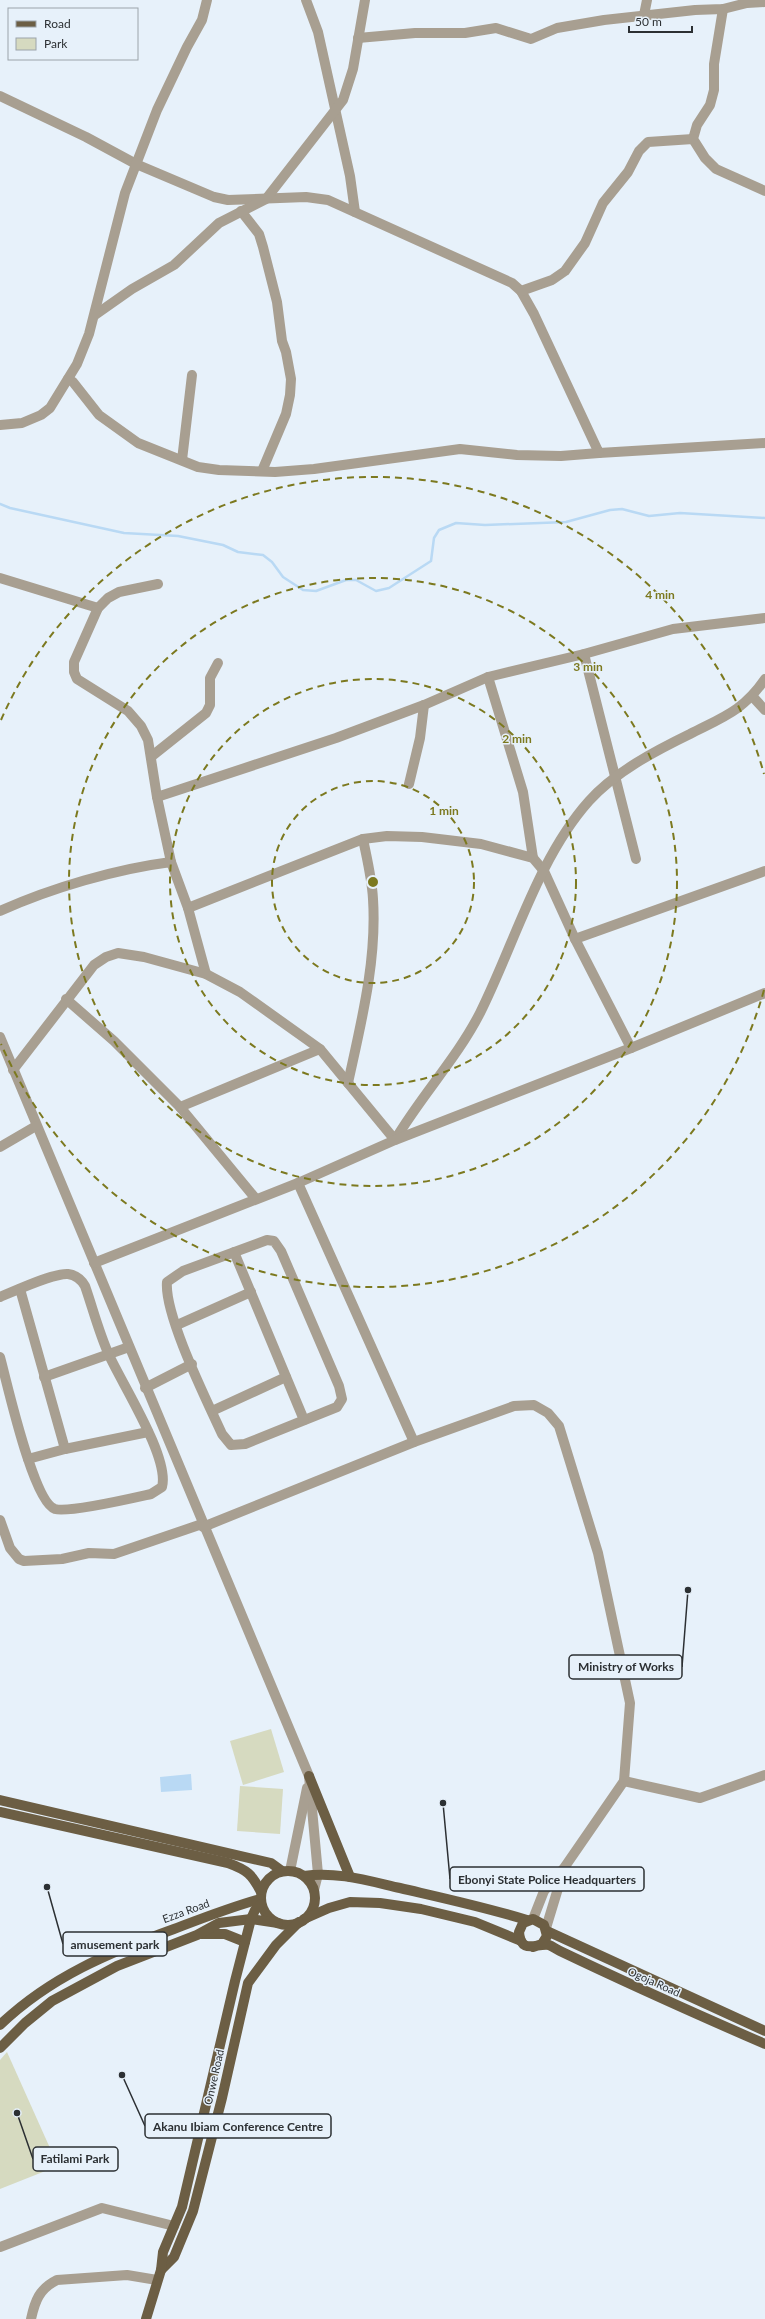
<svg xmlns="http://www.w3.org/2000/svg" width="765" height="2319" font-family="Lato,sans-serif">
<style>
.green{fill:#d6dac0}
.water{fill:#b9d9f4}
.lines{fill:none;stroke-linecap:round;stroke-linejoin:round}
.stream{stroke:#b9d9f4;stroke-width:2.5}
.minor{stroke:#a89f91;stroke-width:10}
.major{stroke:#6c5e44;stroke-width:10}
.ring{fill:none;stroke:#7c791f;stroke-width:2;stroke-dasharray:7 5}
.labels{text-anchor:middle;stroke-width:3;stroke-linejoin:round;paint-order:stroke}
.street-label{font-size:11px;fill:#2c3033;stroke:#e7f1fa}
.centre{fill:#7c791f;stroke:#e7f1fa;stroke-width:2}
.ring-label{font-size:12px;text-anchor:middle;font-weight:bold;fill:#7c791f;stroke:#e7f1fa;stroke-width:3;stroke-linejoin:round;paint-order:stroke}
.leader{fill:none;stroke:#2c3033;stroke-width:1.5}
.callout-dot{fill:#2c3033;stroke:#e7f1fa;stroke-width:1.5}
.callout{fill:#e7f1fa;stroke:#2c3033;stroke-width:1.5}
.callout-label{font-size:12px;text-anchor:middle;font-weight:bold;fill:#2c3033}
</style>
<rect width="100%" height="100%" fill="#e7f1fa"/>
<!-- green -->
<g class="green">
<path d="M271 1729 284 1772 243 1785 230 1741Z"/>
<path d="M240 1786 283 1789 280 1834 237 1831Z"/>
<path d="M7 2052 58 2166 0 2189V2060Z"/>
</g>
<!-- water -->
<path class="water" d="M191 1774 192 1790 161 1792 160 1777Z"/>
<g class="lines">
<!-- stream -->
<path class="stream" d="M0 504 10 508 124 533 178 536 223 545 238 552 263 555 272 562 283 577 303 590 316 591 346 580H356L376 591 389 588 431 561 434 538 439 530 456 523 485 525 566 522 610 510 622 509 649 516 680 513 765 518"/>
<!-- minor -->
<g class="minor">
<path d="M306 0 318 32 350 176 355 212"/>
<path d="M723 9 714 64V90L710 105 697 125 693 139 705 158 716 169 765 191"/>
<path d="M644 15 647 0"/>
<path d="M358 38 415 33H465L496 28 531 39 557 28 604 20 695 10 723 9 747 3 765 2"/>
<path d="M0 96 86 137 136 164 214 197 228 200 306 197 328 200 512 283 521 291 534 314 599 453 765 443"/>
<path d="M241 211 259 234 263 247 277 302 282 341 286 352 291 379 290 395 286 414 262 471"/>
<path d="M521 291 552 280 565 271 585 243 603 203 628 172 639 151 648 142 693 139"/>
<path d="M95 315 132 289 174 265 219 223 266 199 343 100 353 69 365 0"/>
<path d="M68 379 73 382 99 415 138 443 198 467 219 470 275 472 314 469 460 449 517 455 561 456 599 453"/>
<path d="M0 425 22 423 41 415 50 408 77 364 89 334 125 193 157 110 187 47 202 20 207 0"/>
<path d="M182 460 192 375"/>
<path d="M0 578 98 608"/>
<path d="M158 584 119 592 108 598 98 608 74 662V672L77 679 128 711 141 726 148 740 157 797 171 862"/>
<path d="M584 654 636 859"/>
<path d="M488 677 523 792 533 858"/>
<path d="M753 697 765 710"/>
<path d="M152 756 206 713 210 705V678L218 663"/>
<path d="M409 784 420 738 424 705"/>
<path d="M157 797 336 738 424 705 488 677 584 654 673 629 765 618"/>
<path d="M188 908 363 839 387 836 422 837 481 844 533 858 544 871 575 939 631 1048"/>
<path d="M0 911C51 888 116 869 171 862L188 908 206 974"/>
<path d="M575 939 765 871"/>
<path d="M66 999 114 1041 180 1107 256 1199"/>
<path d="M0 1037 309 1776 318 1874 314 1890"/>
<path d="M13 1070 94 965 106 957 118 953 144 957 206 974 240 992 320 1049 395 1140C421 1096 457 1058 480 1013 514 945 538 858 589 801 615 772 655 751 690 734 723 717 743 711 765 679"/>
<path d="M348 1083C361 1023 377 961 373 899 372 879 367 859 363 839"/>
<path d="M180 1107 320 1049"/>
<path d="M0 1147 36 1126"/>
<path d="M298 1183 414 1442"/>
<path d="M267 1240 274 1241 281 1251 339 1386 342 1399 337 1407 245 1444 231 1445 222 1434C207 1401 164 1315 167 1282L183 1271Z"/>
<path d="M234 1252 304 1420"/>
<path d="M94 1263 298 1183 395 1140 631 1048 765 993"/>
<path d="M20 1289 65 1449"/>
<path d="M0 1297C15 1291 53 1273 68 1274 76 1275 81 1279 85 1286 93 1309 99 1333 109 1355 122 1384 170 1458 162 1487L151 1494C133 1498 69 1513 55 1509 33 1502 7 1382 0 1357"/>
<path d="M177 1325 251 1292"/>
<path d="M44 1377 129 1347"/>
<path d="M145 1388 192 1364"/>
<path d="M212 1411 286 1377"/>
<path d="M28 1459 65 1449 148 1432"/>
<path d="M0 1520 10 1548 19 1559 24 1561 62 1559 89 1553 114 1554 202 1524"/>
<path d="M203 1527 414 1442 514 1406 534 1405 548 1413 559 1426 598 1553 630 1703 624 1781 564 1868 544 1891 533 1919"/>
<path d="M624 1781 700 1798 765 1775"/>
<path d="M290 1871 307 1788"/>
<path d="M546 1928 563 1872"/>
<path d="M0 2247 102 2208 174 2226"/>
<path d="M31 2319C35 2301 39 2289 57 2280L127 2275 157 2280"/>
</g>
<!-- major -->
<g class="major">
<path d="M309 1776 350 1877"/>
<path d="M0 1800 271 1863 282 1871"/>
<path d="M0 1812 228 1863C247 1870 252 1874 261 1892"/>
<circle cx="288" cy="1898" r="27"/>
<path d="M304 1876C336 1871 369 1881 400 1888 443 1898 485 1907 527 1920"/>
<path d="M304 1919 329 1908 350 1902 380 1903 421 1909 475 1922 521 1941"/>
<path d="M547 1931 765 2031"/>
<path d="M201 1934H225L245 1942"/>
<path d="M533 1947 542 1944 547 1936 544 1925 533 1919 523 1923 519 1932C521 1955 536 1943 549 1945 552 1946 556 1949 560 1951 627 1983 696 2014 765 2044"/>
<path d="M0 2025C50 1977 110 1952 174 1929 203 1918 231 1907 260 1899"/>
<path d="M0 2048 25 2023 52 2001 117 1966 197 1935 219 1923 251 1919 278 1923"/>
<path d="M161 2270 174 2257 193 2211 222 2098 248 1983 276 1945 299 1922"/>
<path d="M146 2319 161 2270 163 2252 182 2207 235 1981 251 1919 255 1910 261 1904"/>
</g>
</g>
<!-- distance rings -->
<g class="ring">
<circle cx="373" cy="882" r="101"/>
<circle cx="373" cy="882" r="203"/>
<circle cx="373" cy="882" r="304"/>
<path d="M764 990A406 406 0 0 1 1 1044M1 720A406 406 0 0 1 764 774"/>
</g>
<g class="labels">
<!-- street labels -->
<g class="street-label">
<text transform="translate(186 1911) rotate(-20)" y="4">Ezza Road</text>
<text transform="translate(654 1982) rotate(24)" y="4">Ogoja Road</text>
<text transform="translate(214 2077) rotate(-77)" y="4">Onwe Road</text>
</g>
</g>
<circle cx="373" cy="882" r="6" class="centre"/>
<g class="ring-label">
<text x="660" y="599">4 min</text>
<text x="588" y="671">3 min</text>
<text x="517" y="743">2 min</text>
<text x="444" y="815">1 min</text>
</g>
<!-- callouts -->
<path class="leader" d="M688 1590L682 1667M443 1803L450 1879M47 1887L63 1944M122 2075L145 2126M17 2113L33 2159"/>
<g class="callout-dot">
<circle cx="688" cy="1590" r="4"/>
<circle cx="443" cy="1803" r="4"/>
<circle cx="47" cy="1887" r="4"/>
<circle cx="122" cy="2075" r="4"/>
<circle cx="17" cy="2113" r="4"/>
</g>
<g class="callout">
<rect x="569" y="1655" width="113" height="24" rx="4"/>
<rect x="450" y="1867" width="194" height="24" rx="4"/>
<rect x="63" y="1932" width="104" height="24" rx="4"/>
<rect x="145" y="2114" width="186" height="24" rx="4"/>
<rect x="33" y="2147" width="85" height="24" rx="4"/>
</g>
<g class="callout-label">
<text x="626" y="1671">Ministry of Works</text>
<text x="547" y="1884">Ebonyi State Police Headquarters</text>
<text x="115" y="1949">amusement park</text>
<text x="238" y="2131">Akanu Ibiam Conference Centre</text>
<text x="75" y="2163">Fatilami Park</text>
</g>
<!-- legend -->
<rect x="8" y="8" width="130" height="52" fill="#e7f1fa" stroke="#9ca4aa"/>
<rect x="16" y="21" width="20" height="6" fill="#6c5e44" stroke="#9ca4aa"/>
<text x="44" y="28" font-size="12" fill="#2c3033">Road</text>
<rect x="16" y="38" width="20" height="12" fill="#d6dac0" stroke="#9ca4aa"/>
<text x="44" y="48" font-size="12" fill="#2c3033">Park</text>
<!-- scale -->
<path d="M629 26v6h63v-6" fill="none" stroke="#2c3033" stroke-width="2"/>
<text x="635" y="26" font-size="12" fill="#2c3033" stroke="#e7f1fa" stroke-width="3" paint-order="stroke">50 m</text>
</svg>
